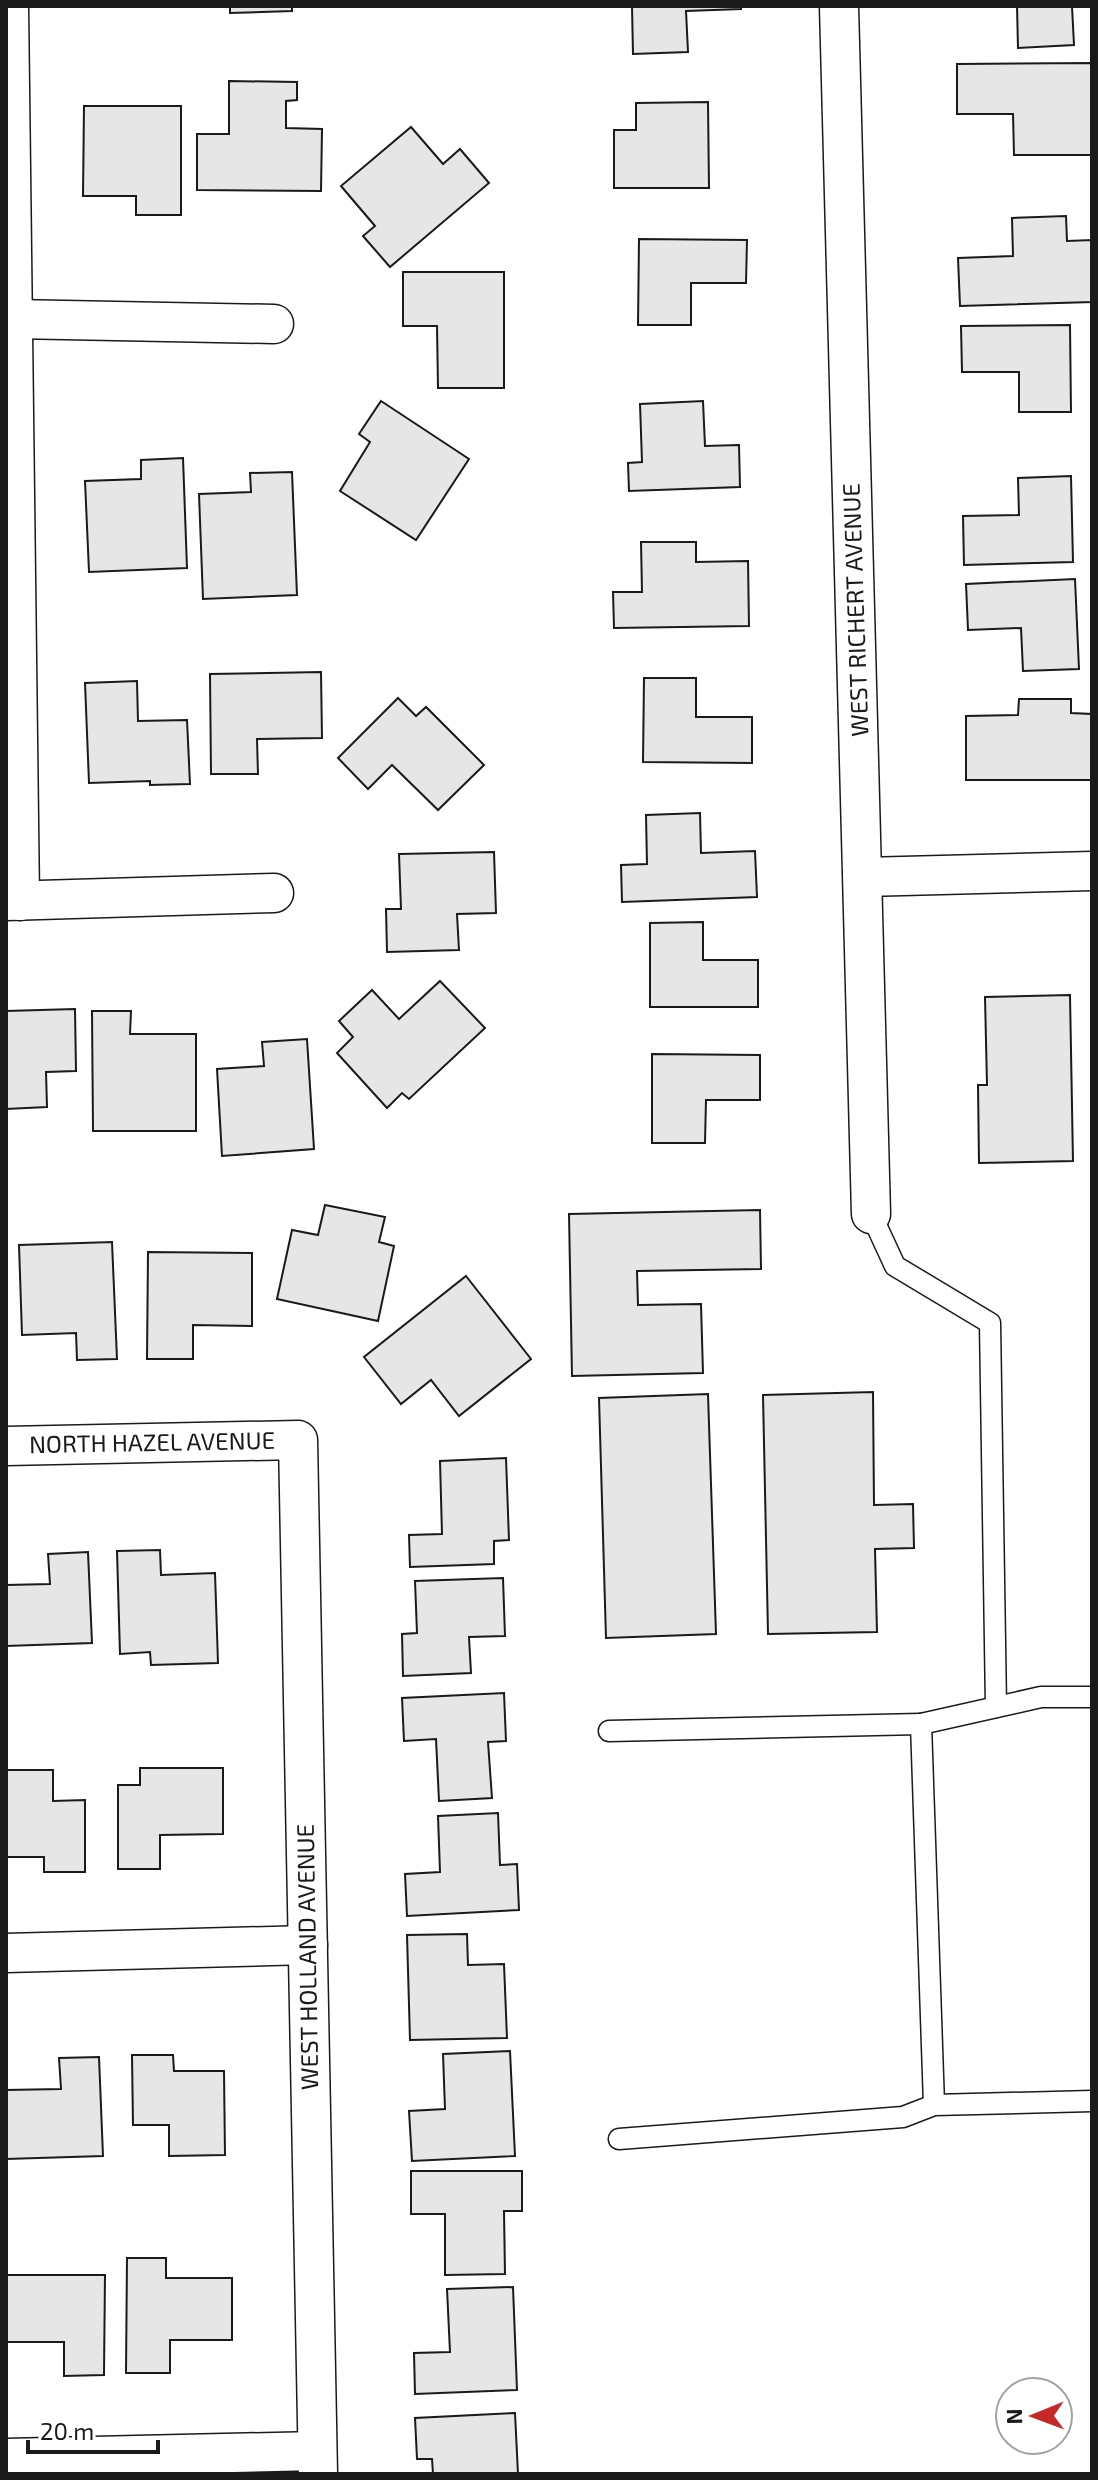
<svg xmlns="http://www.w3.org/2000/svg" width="1098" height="2480" font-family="'Exo 2',sans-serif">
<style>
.building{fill:#e6e6e6;stroke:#1a1a1a;stroke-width:2}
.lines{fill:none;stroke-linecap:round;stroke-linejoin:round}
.service-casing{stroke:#1a1a1a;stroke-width:23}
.minor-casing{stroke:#1a1a1a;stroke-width:41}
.service{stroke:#fff;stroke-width:20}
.minor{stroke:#fff;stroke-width:38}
.labels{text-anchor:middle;stroke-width:6;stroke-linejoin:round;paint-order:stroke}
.street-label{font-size:24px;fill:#1a1a1a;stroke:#fff}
</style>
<rect width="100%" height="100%" fill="#fff"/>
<!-- building -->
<g class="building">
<path d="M230 6H292V11L230 13Z"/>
<path d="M632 6H741V9L686 11 688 52 633 54Z"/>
<path d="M1017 6H1072L1074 45 1018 48Z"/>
<path d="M1092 63V155H1014L1013 114H957V64Z"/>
<path d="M229 81 297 82V100L286 101V128L322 129 321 191 197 190V134H229Z"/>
<path d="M708 102 709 188H614V130H636V103Z"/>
<path d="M84 106H181V215H136V196H83Z"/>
<path d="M411 127 443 164 460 149 489 183 390 267 363 236 375 226 341 186Z"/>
<path d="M1066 216 1067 241 1092 240V302L960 306 958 258 1013 256 1012 218Z"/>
<path d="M639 239 747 240 746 283H691V325H638Z"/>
<path d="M403 272H504V388H438L437 326H403Z"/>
<path d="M1070 325 1071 412H1019V372H962L961 326Z"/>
<path d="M381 401 469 459 416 540 340 491 370 442 359 434Z"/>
<path d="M703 401 705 446 739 445 740 487 629 491 628 463 642 462 640 404Z"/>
<path d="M183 458 187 568 89 572 85 481 141 479V460Z"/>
<path d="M292 472 297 595 203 599 199 494 251 492 250 473Z"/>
<path d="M1071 476 1073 562 964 565 963 516 1019 515 1018 478Z"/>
<path d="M641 542H696V562L748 561 749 626 614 628 613 592H642Z"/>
<path d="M1075 579 1079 669 1023 671 1021 628 968 630 966 584Z"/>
<path d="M321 672 322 738 257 739 258 774H211L210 674Z"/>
<path d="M644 678H696V717H752V763L643 762Z"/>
<path d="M137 681 138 721 187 720 190 784 150 785V781L89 783 85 683Z"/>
<path d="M398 698 416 716 426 707 484 765 438 810 392 765 368 789 338 758Z"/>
<path d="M1019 699H1071V713L1092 714V780H966V716L1018 715Z"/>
<path d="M700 813 701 853 755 851 757 897 622 902 621 865 647 864 646 815Z"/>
<path d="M494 852 496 913 457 914 459 950 387 952 386 909H401L399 854Z"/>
<path d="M703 922V960H758V1007H650V923Z"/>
<path d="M440 981 485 1028 409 1099 402 1093 387 1108 337 1053 353 1037 339 1021 372 990 399 1019Z"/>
<path d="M1070 995 1073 1161 979 1163 978 1085H987L985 997Z"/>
<path d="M75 1009 76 1071 46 1072 47 1107 6 1109V1011Z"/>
<path d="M92 1011H131L130 1034H196V1131H93Z"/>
<path d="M307 1039 314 1149 222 1156 217 1069 264 1066 262 1042Z"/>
<path d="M652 1054 760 1055V1100H706L705 1143H652Z"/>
<path d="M325 1205 385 1217 379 1242 394 1246 378 1321 277 1299 292 1230 318 1235Z"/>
<path d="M760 1210 761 1269 637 1271 638 1305 701 1304 703 1373 572 1376 569 1214Z"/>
<path d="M112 1242 117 1359 77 1360 76 1333 22 1335 19 1245Z"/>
<path d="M148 1252 252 1253V1326L193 1325V1359H147Z"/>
<path d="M466 1276 531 1359 459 1416 431 1380 401 1404 364 1357Z"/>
<path d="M873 1392 874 1505 913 1504 914 1548 875 1549 877 1632 768 1634 763 1395Z"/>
<path d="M708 1394 716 1634 606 1638 599 1398Z"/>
<path d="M506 1458 509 1540 494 1541V1564L410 1567 409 1535 442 1534 440 1461Z"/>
<path d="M160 1550 161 1575 215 1573 218 1663 151 1665 150 1652 120 1654 117 1551Z"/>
<path d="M88 1552 92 1643 6 1646V1585L50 1584 48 1554Z"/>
<path d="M503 1578 505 1636 469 1637 471 1673 403 1676 402 1634 417 1633 415 1581Z"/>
<path d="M504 1693 506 1741 488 1742 492 1798 439 1801 436 1739 404 1741 402 1698Z"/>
<path d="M140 1768H223V1834L160 1835V1869H118V1785H140Z"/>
<path d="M6 1770H53V1801L85 1800V1872H44V1857H6Z"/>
<path d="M498 1813 500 1865 517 1864 519 1910 407 1916 405 1874 440 1872 438 1816Z"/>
<path d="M467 1934 468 1965 504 1964 507 2038 410 2040 407 1935Z"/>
<path d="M510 2051 515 2156 412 2161 409 2111 445 2109 443 2054Z"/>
<path d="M132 2055H173L174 2071H224L225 2155 169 2156V2125H133Z"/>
<path d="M99 2057 103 2156 6 2159V2090L61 2089 59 2058Z"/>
<path d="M411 2171H522V2211H504L505 2274 445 2275V2214H411Z"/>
<path d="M127 2258H166V2278H232V2340H170V2373H126Z"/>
<path d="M6 2275H105L104 2375 64 2376V2342H6Z"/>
<path d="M513 2287 517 2390 415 2394 414 2353 450 2352 447 2289Z"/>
<path d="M515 2413 518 2474H433L432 2459H417L415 2418Z"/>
</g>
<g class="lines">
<!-- service casing -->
<g class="service-casing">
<g id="service">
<path d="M871 1214 895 1266 990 1323 996 1707"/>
<path d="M609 1731 921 1724"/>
<path d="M934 2105 921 1724 1041 1697H1092"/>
<path d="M619 2139 903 2117 934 2105 1092 2101"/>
</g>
</g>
<!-- minor casing -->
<g class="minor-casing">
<g id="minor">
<path d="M9 6 20 901"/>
<path d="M839 6 871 1214"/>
<path d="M13 319 274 324"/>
<path d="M864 877 1092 871"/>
<path d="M6 901 274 893"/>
<path d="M6 1446 298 1440 318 2474"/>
<path d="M6 1953 308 1945"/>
<path d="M6 2458 317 2451"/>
</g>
</g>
<!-- service -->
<use href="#service" class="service"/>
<!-- minor -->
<use href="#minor" class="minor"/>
</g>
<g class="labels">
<!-- street labels -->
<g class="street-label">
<text transform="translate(856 610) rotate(-92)" y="8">WEST RICHERT AVENUE</text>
<text transform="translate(152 1443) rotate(-1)" y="8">NORTH HAZEL AVENUE</text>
<text transform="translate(308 1957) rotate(-91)" y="8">WEST HOLLAND AVENUE</text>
</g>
</g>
<!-- border -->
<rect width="1098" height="2480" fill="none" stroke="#1a1a1a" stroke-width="16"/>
<!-- north arrow -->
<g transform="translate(1034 2416) rotate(269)"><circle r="38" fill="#ffffff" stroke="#a3a3a3" stroke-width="2"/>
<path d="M0-6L14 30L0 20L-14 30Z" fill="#c62828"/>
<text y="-12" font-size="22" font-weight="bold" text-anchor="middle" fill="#1a1a1a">N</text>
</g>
<!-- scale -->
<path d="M28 2440v12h130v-12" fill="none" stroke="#1a1a1a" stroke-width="4"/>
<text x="40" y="2440" font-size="24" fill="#1a1a1a" stroke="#ffffff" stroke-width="6" paint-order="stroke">20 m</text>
</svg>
